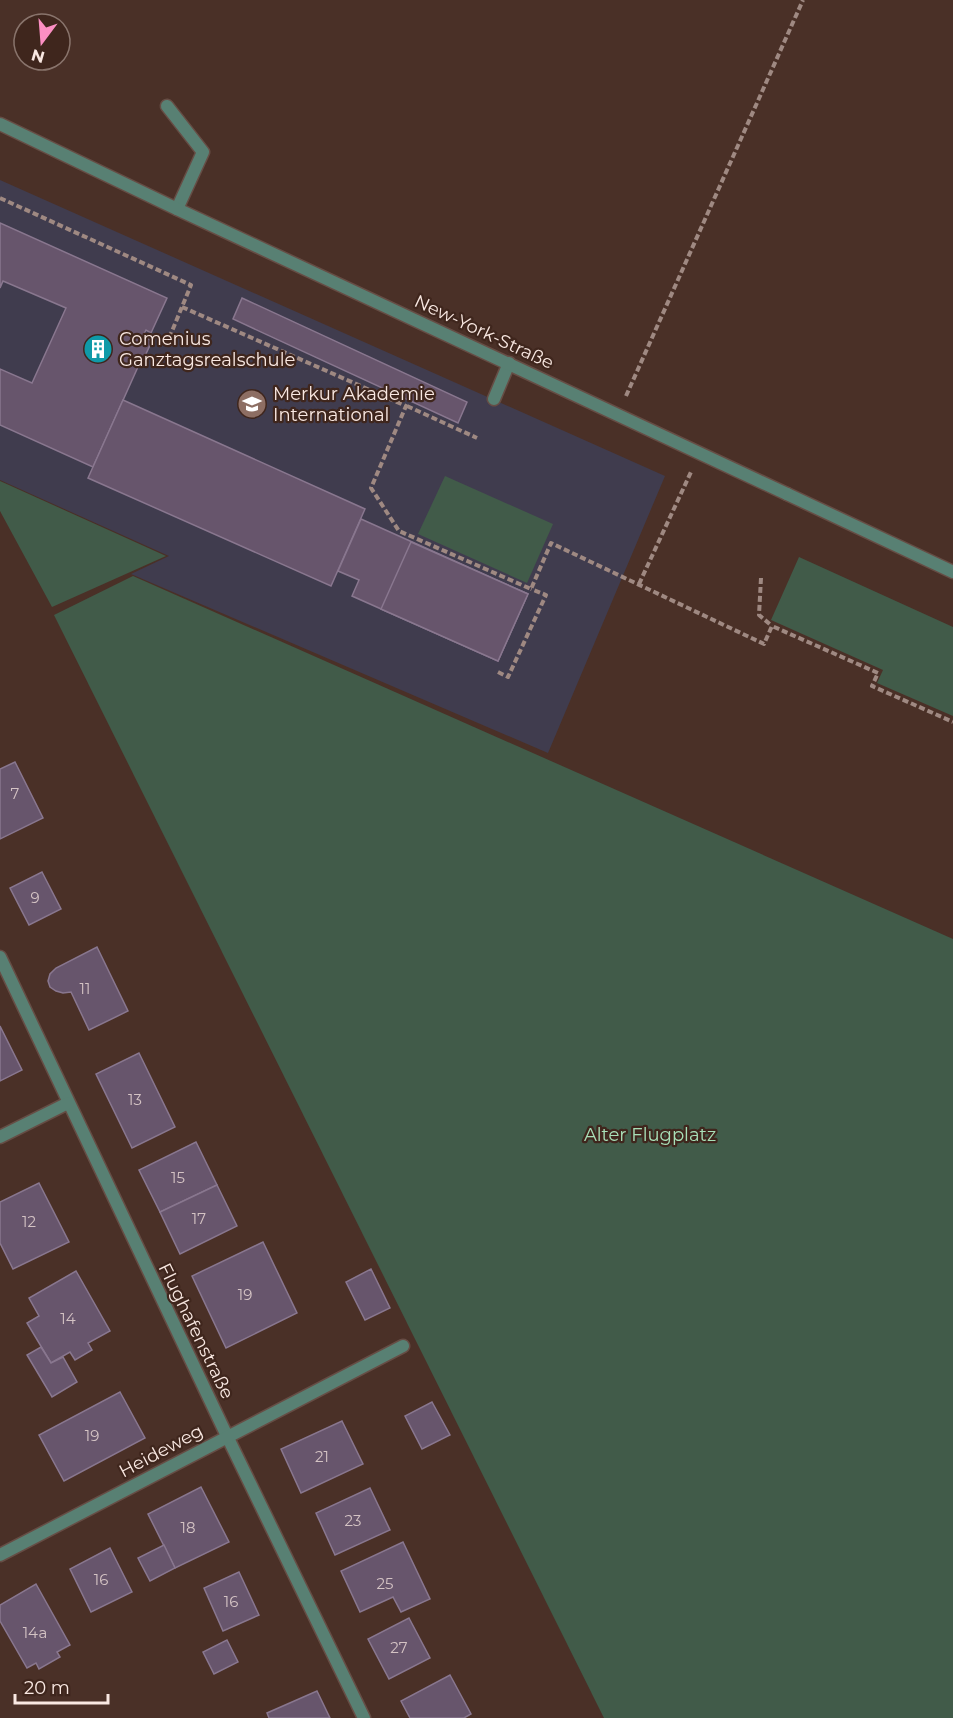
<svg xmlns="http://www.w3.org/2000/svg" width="953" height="1718" font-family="Montserrat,sans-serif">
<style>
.education{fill:#403c4e}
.green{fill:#415b49}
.building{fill:#67556c;stroke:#89778f;stroke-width:1.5}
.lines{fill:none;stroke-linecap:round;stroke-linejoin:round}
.lane-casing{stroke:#664d45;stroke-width:15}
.street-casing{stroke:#664d45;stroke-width:15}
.path{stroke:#9f8982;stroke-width:4;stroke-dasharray:6 3;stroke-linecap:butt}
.lane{stroke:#588073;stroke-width:12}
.street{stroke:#588073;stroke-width:12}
.labels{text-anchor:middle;stroke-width:4.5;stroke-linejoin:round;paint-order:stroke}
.number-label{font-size:15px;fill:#d4c3c4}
.street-label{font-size:18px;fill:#f9e8e2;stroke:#3f261d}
.poi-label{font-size:18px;fill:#f9e8e2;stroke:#3f261d;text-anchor:start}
.park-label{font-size:18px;fill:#a8e0b8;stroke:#3f261d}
</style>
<rect width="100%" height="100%" fill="#4a3027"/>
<!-- education -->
<path class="education" d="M0 180 665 476 548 753 131 574 169 556 0 480Z"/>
<!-- green -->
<g class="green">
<path d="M445 476 553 524 527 583 418 534Z"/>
<path d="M0 481 166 556 52 607 0 511Z"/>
<path d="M799 557 953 627V716L877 683 883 670 771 620Z"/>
<path d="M133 576 953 939V1718H604L54 615Z"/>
</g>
<!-- building -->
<g class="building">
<path d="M0 223 167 298 151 333 146 330 143 336 152 341 144 358H142L93 467 0 425V369L32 383 66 308 3 281 0 288Z"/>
<path d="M242 298 467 402 458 423 233 319Z"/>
<path d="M123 400 365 509 331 586 88 478Z"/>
<path d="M361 519 528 594 498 661 352 596 359 580 338 571Z"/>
<path d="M411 542 528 594 498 661 381 609Z"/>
<path d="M15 762 43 818 0 839V769Z"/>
<path d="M42 872 61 909 29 925 10 888Z"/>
<path d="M97 947 128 1011 89 1030 71 992 63 993 56 991 50 987 48 981 50 974 56 968Z"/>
<path d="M0 1026 22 1070 0 1081Z"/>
<path d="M139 1053 175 1127 132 1148 96 1074Z"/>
<path d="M196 1142 217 1185 160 1212 139 1170Z"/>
<path d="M39 1183 69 1242 13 1269 0 1243V1202Z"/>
<path d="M217 1185 237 1226 180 1254 160 1212Z"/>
<path d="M263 1242 297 1313 226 1348 192 1276Z"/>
<path d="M371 1269 390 1308 365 1320 346 1282Z"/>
<path d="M76 1271 110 1331 88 1343 92 1350 75 1360 70 1352 51 1363 27 1323 39 1316 29 1298Z"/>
<path d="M41 1347 51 1363 63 1357 77 1382 52 1397 27 1355Z"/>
<path d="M120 1392 145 1438 64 1481 39 1435Z"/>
<path d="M432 1402 450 1435 422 1449 405 1416Z"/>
<path d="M342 1421 363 1464 301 1493 281 1449Z"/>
<path d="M201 1487 229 1542 175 1568 148 1514Z"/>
<path d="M370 1488 390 1530 335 1555 316 1513Z"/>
<path d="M403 1542 430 1599 401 1612 393 1597 360 1612 341 1571Z"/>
<path d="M164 1545 175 1568 150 1581 138 1558Z"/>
<path d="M110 1548 132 1592 91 1612 70 1569Z"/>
<path d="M239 1572 259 1615 223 1631 204 1588Z"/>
<path d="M36 1584 70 1645 57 1652 60 1657 39 1669 36 1663 27 1668 0 1621V1605Z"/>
<path d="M409 1618 430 1658 389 1679 368 1639Z"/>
<path d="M227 1640 238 1662 214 1674 203 1652Z"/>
<path d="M450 1675 471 1714 464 1718H410L401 1701Z"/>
<path d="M317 1691 330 1718H269L267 1713Z"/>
</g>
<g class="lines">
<!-- lane casing -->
<g class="lane-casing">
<g id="lane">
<path d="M167 106 203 152 177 209"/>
<path d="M494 399 509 363"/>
<path d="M787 494 953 572"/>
</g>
</g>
<!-- street casing -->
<g class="street-casing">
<g id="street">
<path d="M0 124 177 209 787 494"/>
<path d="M0 957 227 1436 364 1718"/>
<path d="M0 1137 68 1103"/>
<path d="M0 1555 403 1346"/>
</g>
</g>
<!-- path -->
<g class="path">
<path d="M0 198 191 285 170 336"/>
<path d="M182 307 406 406 371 488 399 531 531 589 551 543 764 644 772 626 878 673 872 686 953 722"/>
<path d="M626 396 803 0"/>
<path d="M407 406 477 438"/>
<path d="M761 578 759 615 772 626"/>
<path d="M639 584 691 472"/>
<path d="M498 672 508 677 546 595 531 589"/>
</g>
<!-- lane -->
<use href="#lane" class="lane"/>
<!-- street -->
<use href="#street" class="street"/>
</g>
<!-- icons -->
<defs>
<g id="building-disc" transform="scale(1.5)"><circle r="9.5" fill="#0f9aa8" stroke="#3f261d"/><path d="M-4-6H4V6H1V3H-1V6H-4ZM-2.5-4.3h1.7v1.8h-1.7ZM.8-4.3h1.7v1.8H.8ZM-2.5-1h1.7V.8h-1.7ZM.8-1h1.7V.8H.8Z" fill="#fff"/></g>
<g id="university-disc" transform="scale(1.5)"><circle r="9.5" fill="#8d6e63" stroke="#3f261d"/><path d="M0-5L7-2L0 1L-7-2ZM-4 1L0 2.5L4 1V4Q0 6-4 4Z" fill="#fff"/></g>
</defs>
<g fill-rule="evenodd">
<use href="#building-disc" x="98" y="349"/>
<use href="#university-disc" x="252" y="404"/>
</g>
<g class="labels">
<!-- number labels -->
<g class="number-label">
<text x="15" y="799">7</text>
<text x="35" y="903">9</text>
<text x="85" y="994">11</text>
<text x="135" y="1105">13</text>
<text x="178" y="1183">15</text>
<text x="199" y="1224">17</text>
<text x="29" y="1227">12</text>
<text x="245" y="1300">19</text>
<text x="68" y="1324">14</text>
<text x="92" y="1441">19</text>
<text x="322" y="1462">21</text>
<text x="353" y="1526">23</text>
<text x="188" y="1533">18</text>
<text x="101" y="1585">16</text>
<text x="385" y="1589">25</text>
<text x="231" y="1607">16</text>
<text x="35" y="1638">14a</text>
<text x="399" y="1653">27</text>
</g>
<!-- street labels -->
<g class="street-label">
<text transform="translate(484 332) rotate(25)" y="6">New-York-Straße</text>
<text transform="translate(196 1331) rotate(64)" y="6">Flughafenstraße</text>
<text transform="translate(161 1451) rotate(-28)" y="6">Heideweg</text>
</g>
<!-- poi labels -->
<g class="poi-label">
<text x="119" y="345">Comenius<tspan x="119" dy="21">Ganztagsrealschule</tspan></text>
<text x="273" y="400">Merkur Akademie<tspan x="273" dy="21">International</tspan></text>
</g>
<!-- park labels -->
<g class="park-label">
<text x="650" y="1141">Alter Flugplatz</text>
</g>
</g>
<!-- north arrow -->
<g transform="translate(42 42) rotate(196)"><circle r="28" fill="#3f261d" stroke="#89746c" stroke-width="1.5"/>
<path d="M0-4.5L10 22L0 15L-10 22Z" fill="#fc8fc3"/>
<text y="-9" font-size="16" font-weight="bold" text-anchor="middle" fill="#f9e8e2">N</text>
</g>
<!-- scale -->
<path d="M15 1694v9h93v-9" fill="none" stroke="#f9e8e2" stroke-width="3"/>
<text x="24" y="1694" font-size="18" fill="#f9e8e2" stroke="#3f261d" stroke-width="4.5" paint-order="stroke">20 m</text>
</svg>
